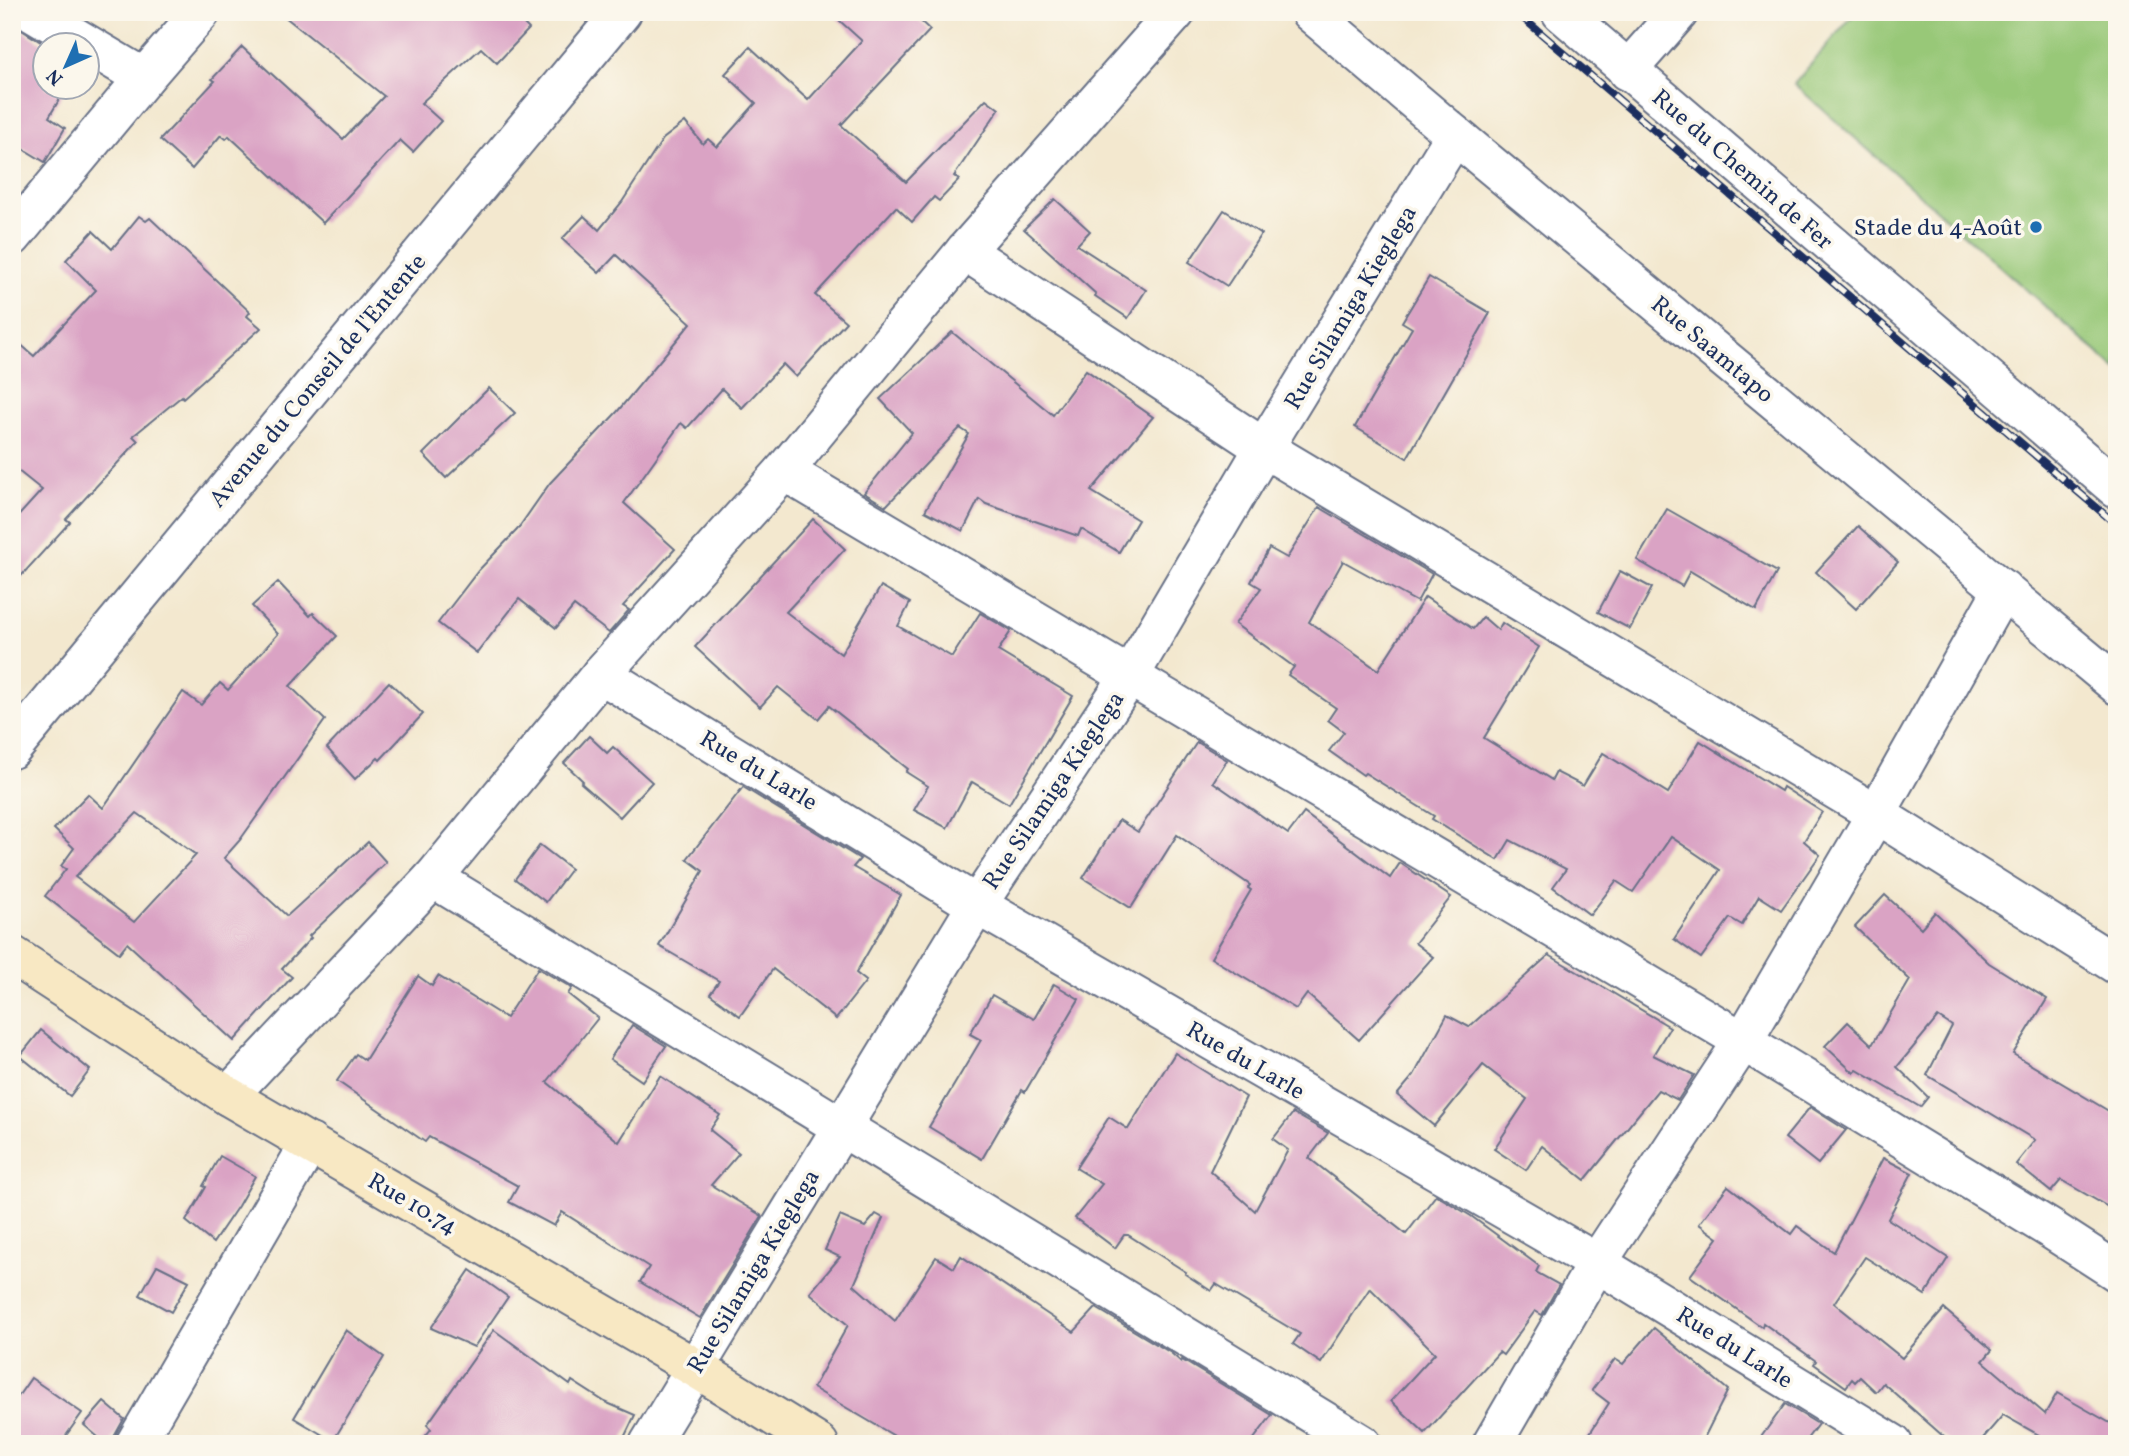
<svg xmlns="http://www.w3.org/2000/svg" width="2129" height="1456" font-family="Vollkorn,serif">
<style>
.green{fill:#98c878;stroke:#5a7c6b;stroke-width:2}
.building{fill:#daa3c4;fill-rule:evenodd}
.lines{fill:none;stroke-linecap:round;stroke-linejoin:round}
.minor-casing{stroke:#677086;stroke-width:42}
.tertiary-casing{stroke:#677086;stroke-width:42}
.secondary-casing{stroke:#677086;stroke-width:42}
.minor{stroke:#fff;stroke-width:38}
.tertiary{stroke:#fff;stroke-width:38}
.secondary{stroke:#f8e8c3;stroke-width:38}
.rail-casing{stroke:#1b2f5e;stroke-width:8}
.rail{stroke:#fbf7ec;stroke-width:5;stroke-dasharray:16;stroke-linecap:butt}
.poi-dot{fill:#1f6fb2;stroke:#fbf7ec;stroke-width:2.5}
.labels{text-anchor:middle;stroke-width:7;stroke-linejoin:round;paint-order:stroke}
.street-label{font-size:24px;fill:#1b2f5e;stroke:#fbf7ec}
.poi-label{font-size:24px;fill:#1b2f5e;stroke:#fbf7ec;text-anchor:end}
</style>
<rect width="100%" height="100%" fill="#fbf7ec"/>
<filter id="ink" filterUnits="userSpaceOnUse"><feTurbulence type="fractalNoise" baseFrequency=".0143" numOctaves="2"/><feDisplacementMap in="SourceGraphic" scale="14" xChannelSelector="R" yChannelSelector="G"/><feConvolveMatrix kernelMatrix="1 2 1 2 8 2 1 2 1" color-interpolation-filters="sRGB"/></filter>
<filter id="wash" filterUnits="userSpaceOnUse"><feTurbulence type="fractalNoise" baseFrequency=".00686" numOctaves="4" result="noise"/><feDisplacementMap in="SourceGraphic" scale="28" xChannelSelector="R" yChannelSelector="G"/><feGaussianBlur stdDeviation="1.57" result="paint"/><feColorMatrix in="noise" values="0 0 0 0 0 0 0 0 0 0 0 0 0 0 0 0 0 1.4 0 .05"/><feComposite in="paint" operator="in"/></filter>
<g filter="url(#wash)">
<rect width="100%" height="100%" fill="#f3e8cf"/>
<!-- green -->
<path class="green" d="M1856 12H2117V370L1794 84Z"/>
<g id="blocks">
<!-- building -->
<g class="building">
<path d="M279 12H512L529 29 497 63 481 48 421 103 441 121 413 152 400 140 323 223 229 136 226 139 221 135 192 169 160 140 215 81 212 79 242 47 343 139 384 96Z"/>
<path d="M830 12H911L930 30 841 125 906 182 986 99 999 109 954 176 959 180 939 201 934 197 912 222 896 207 815 295 846 322 796 377 783 364 742 408 722 389 687 428 681 423 624 503 675 549 623 606 629 610 609 633 574 606 556 628 519 599 477 653 438 623 478 571 517 530 550 483 617 412 691 323 616 255 599 273 562 239 584 216 599 230 622 202 663 139 685 122 703 144 708 139 717 147 756 103 725 74 750 47 808 100 862 41Z"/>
<path d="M12 24 47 46 46 88H66L49 117 65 128 45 162 12 142Z"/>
<path d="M1055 199 1090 231 1077 245 1146 290 1128 318 1095 296 1096 294 1024 229Z"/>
<path d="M1224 210 1261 234 1227 286 1189 262Z"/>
<path d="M139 216 146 221 150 218 250 312 247 316 261 328 183 398 182 396 133 436 138 441 66 519 70 522 12 586V523L42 490 12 466V337L34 356 96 290 66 260 93 231 112 249Z"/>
<path d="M1429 277 1490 313 1407 458 1355 427 1412 328 1402 322Z"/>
<path d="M952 332 1053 415 1086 370 1153 417 1091 491 1138 520 1119 552 1081 529 1078 536 986 504 979 499 963 531 925 511 969 434 960 428 886 506 864 493 912 433 880 399Z"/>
<path d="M489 388 515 413 446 478 423 454Z"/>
<path d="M1319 507 1432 574 1417 602 1343 561 1309 622 1378 670 1425 597 1473 629 1483 617 1498 630 1502 623 1539 647 1484 738 1552 780 1556 772 1583 786 1603 753 1668 793 1700 741 1781 791 1783 787 1822 812 1804 841 1820 855 1781 910 1759 896 1742 925 1730 918 1701 958 1674 939 1720 870 1671 837 1633 892 1616 881 1590 915 1553 887 1566 869 1510 840 1498 860 1432 819 1434 816 1365 773 1363 775 1329 751 1344 732 1328 720 1336 708 1288 675 1294 667 1235 624 1261 588 1251 582 1269 548 1287 558Z"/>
<path d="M1667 509 1777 572 1756 610 1690 571 1682 586 1637 560Z"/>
<path d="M813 519 845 549 786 612 841 654 881 586 910 603 898 626 952 657 980 613 1011 631 998 651 1073 696 1009 804 972 782 947 828 914 810 928 786 906 772 908 769 829 706 818 719 778 687 760 707 695 647Z"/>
<path d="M1858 526 1898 562 1856 609 1816 572Z"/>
<path d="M1620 571 1652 588 1630 629 1598 612Z"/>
<path d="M278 582 310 616 313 613 337 636 290 686 325 720 240 840 224 858 287 916 368 842 386 862 309 936 311 938 282 969 292 977 234 1041 127 943 119 953 45 896 66 869 61 866 74 848 54 829 88 794 103 808 183 692 201 705 220 683 228 690 278 634 252 606ZM137 813 196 855 134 922 75 877Z"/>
<path d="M389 682 423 714 380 760 378 758 355 779 327 748Z"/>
<path d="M589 736 607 753 613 747 652 782 620 817 581 783 583 781 564 763Z"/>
<path d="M1197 742 1227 760 1213 782 1288 834 1304 813 1390 878 1400 863 1451 897 1415 943 1433 957 1359 1040 1307 994 1296 1009 1211 958 1251 890 1248 888 1250 885 1177 835 1131 908 1083 878 1119 820 1138 832Z"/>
<path d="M743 787 860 859 853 867 901 895 856 973 866 981 836 1019 773 969 740 1016 710 994 719 981 659 946 703 871 687 859Z"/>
<path d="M540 845 571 869 546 902 515 879Z"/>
<path d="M1885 895 1921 928 1935 912 1989 963 2047 999 2013 1054 2117 1116V1212L2061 1180 2051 1192 2016 1164 2035 1140 1927 1075 1952 1026 1938 1017 1897 1067 1928 1097 1920 1107 1857 1070 1854 1073 1825 1046 1848 1022 1872 1045 1910 980 1855 927Z"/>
<path d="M1549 955 1670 1027 1653 1055 1694 1075 1678 1100 1658 1090 1585 1180 1542 1146 1526 1170 1494 1149 1527 1099 1483 1065 1434 1126 1397 1095 1414 1075 1447 1015 1469 1027Z"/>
<path d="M538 968 572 988 568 994 598 1018 547 1082 619 1142 660 1076 720 1115 710 1130 739 1153 711 1185 762 1216 700 1318 640 1282 649 1267 562 1212 554 1226 509 1202 518 1186 429 1137 425 1142 337 1081 356 1054 365 1060 418 976 432 986 438 976 506 1018Z"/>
<path d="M1054 984 1079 999 1025 1092 1022 1090 982 1159 929 1127 981 1040 970 1034 992 995 1034 1019Z"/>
<path d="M632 1025 666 1046 642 1081 610 1059Z"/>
<path d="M41 1030 90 1070 70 1096 20 1056Z"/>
<path d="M1175 1053 1246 1097 1210 1171 1255 1211 1288 1150 1273 1139 1293 1113 1328 1133 1309 1158 1406 1234 1436 1195 1471 1216 1539 1266 1536 1272 1559 1285 1542 1315 1535 1311 1503 1355 1499 1352 1425 1433 1391 1401 1435 1353 1370 1288 1321 1363 1293 1344 1300 1334 1216 1284 1211 1291 1185 1274 1186 1272 1128 1235H1124L1115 1248 1075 1218 1102 1184 1076 1168 1109 1117 1128 1129Z"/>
<path d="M1810 1107 1846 1130 1818 1164 1785 1138Z"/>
<path d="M220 1156 255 1176 238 1206 213 1243 186 1221 206 1187 203 1186Z"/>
<path d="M1883 1158 1912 1173 1888 1219 1948 1258 1925 1295 1865 1257 1834 1303 1902 1358 1944 1309 1992 1350 1983 1361 2045 1414 2057 1393 2117 1427V1444H2055L2003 1415 1978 1444H1952L1883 1383 1876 1392 1860 1377 1855 1382 1852 1379 1846 1387 1814 1364 1816 1361 1763 1323 1762 1327 1690 1276 1718 1238 1699 1224 1728 1186 1791 1234 1797 1226 1834 1252Z"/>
<path d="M876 1214 883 1218 854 1285 895 1321 936 1257 954 1268 961 1256 1074 1332 1096 1308 1171 1353 1181 1362 1182 1360 1272 1415 1250 1444H908L813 1388 848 1325 810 1293 840 1257 825 1250 840 1216 865 1227Z"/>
<path d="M157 1265 189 1281 171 1312 140 1295Z"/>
<path d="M470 1270 508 1297 474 1347 431 1328Z"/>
<path d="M1654 1328 1728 1390 1701 1444H1583L1609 1403 1592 1390 1615 1359 1623 1364Z"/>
<path d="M346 1330 384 1357 333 1441 294 1418Z"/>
<path d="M494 1330 570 1385 572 1381 605 1402 635 1415 621 1444H419L431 1429 427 1425Z"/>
<path d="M31 1378 82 1413 60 1444H12V1405Z"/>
<path d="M104 1402 124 1419 110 1444H106L84 1425Z"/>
<path d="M1785 1404 1818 1424 1803 1444H1756Z"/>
</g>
</g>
</g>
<g filter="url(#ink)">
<use href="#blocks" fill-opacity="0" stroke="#677086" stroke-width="2"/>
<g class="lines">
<!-- minor casing -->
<g class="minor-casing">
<g id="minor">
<path d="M33 12 144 78"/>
<path d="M1310 12 1455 135 2117 685"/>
<path d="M1561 12 2117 489"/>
<path d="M1627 71 1679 12"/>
<path d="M12 237 144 78 201 12"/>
<path d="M965 251 1264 448 1876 814 2117 965"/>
<path d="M784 471 1743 1041 2049 1228 2117 1272"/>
<path d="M601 674 977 905 1597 1263 1893 1444"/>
<path d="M433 878 1362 1444"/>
<path d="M228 1096 433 878 601 674 784 471 965 251 1176 12"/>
<path d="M135 1444 310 1143"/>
<path d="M649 1444 977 905 1129 677 1264 448 1455 135"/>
<path d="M1492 1444 1597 1263 1743 1041 1876 814 2003 589"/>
</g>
</g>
<!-- tertiary casing -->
<g class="tertiary-casing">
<path id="tertiary" d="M12 749 622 12"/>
</g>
<!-- secondary casing -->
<g class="secondary-casing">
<path id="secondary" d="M12 955 228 1096 694 1367 819 1444"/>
</g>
<!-- minor -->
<use href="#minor" class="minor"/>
<!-- tertiary -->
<use href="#tertiary" class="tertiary"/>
<!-- secondary -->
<use href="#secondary" class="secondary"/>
<!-- rail casing -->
<g class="rail-casing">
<path id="rail" d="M1516 12 2117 525"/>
</g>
<!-- rail -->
<use href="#rail" class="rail"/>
</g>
</g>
<!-- markers -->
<circle class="poi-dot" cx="2036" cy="227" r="7"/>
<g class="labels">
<!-- street labels -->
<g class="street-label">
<text transform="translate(1743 169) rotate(41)" y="8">Rue du Chemin de Fer</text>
<text transform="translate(1350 307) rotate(-59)" y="8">Rue Silamiga Kieglega</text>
<text transform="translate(1713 349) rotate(40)" y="8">Rue Saamtapo</text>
<text transform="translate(317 380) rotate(-50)" y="8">Avenue du Conseil de l'Entente</text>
<text transform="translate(759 770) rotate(31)" y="8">Rue du Larle</text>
<text transform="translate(1053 790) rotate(-56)" y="8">Rue Silamiga Kieglega</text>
<text transform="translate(1246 1060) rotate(30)" y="8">Rue du Larle</text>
<text transform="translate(413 1203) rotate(30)" y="8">Rue 10.74</text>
<text transform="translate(753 1271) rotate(-59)" y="8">Rue Silamiga Kieglega</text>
<text transform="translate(1735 1347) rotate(32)" y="8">Rue du Larle</text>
</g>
<!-- poi labels -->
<g class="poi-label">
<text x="2022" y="235">Stade du 4-Août</text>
</g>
</g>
<!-- margin -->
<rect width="2129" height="1456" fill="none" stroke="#fbf7ec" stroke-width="42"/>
<!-- north arrow -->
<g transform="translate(66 66) rotate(225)"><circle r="33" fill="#fbf7ec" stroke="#a1a7b3" stroke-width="2"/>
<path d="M0-5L12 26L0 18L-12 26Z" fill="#1f6fb2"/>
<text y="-10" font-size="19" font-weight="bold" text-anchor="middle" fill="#1b2f5e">N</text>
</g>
</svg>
